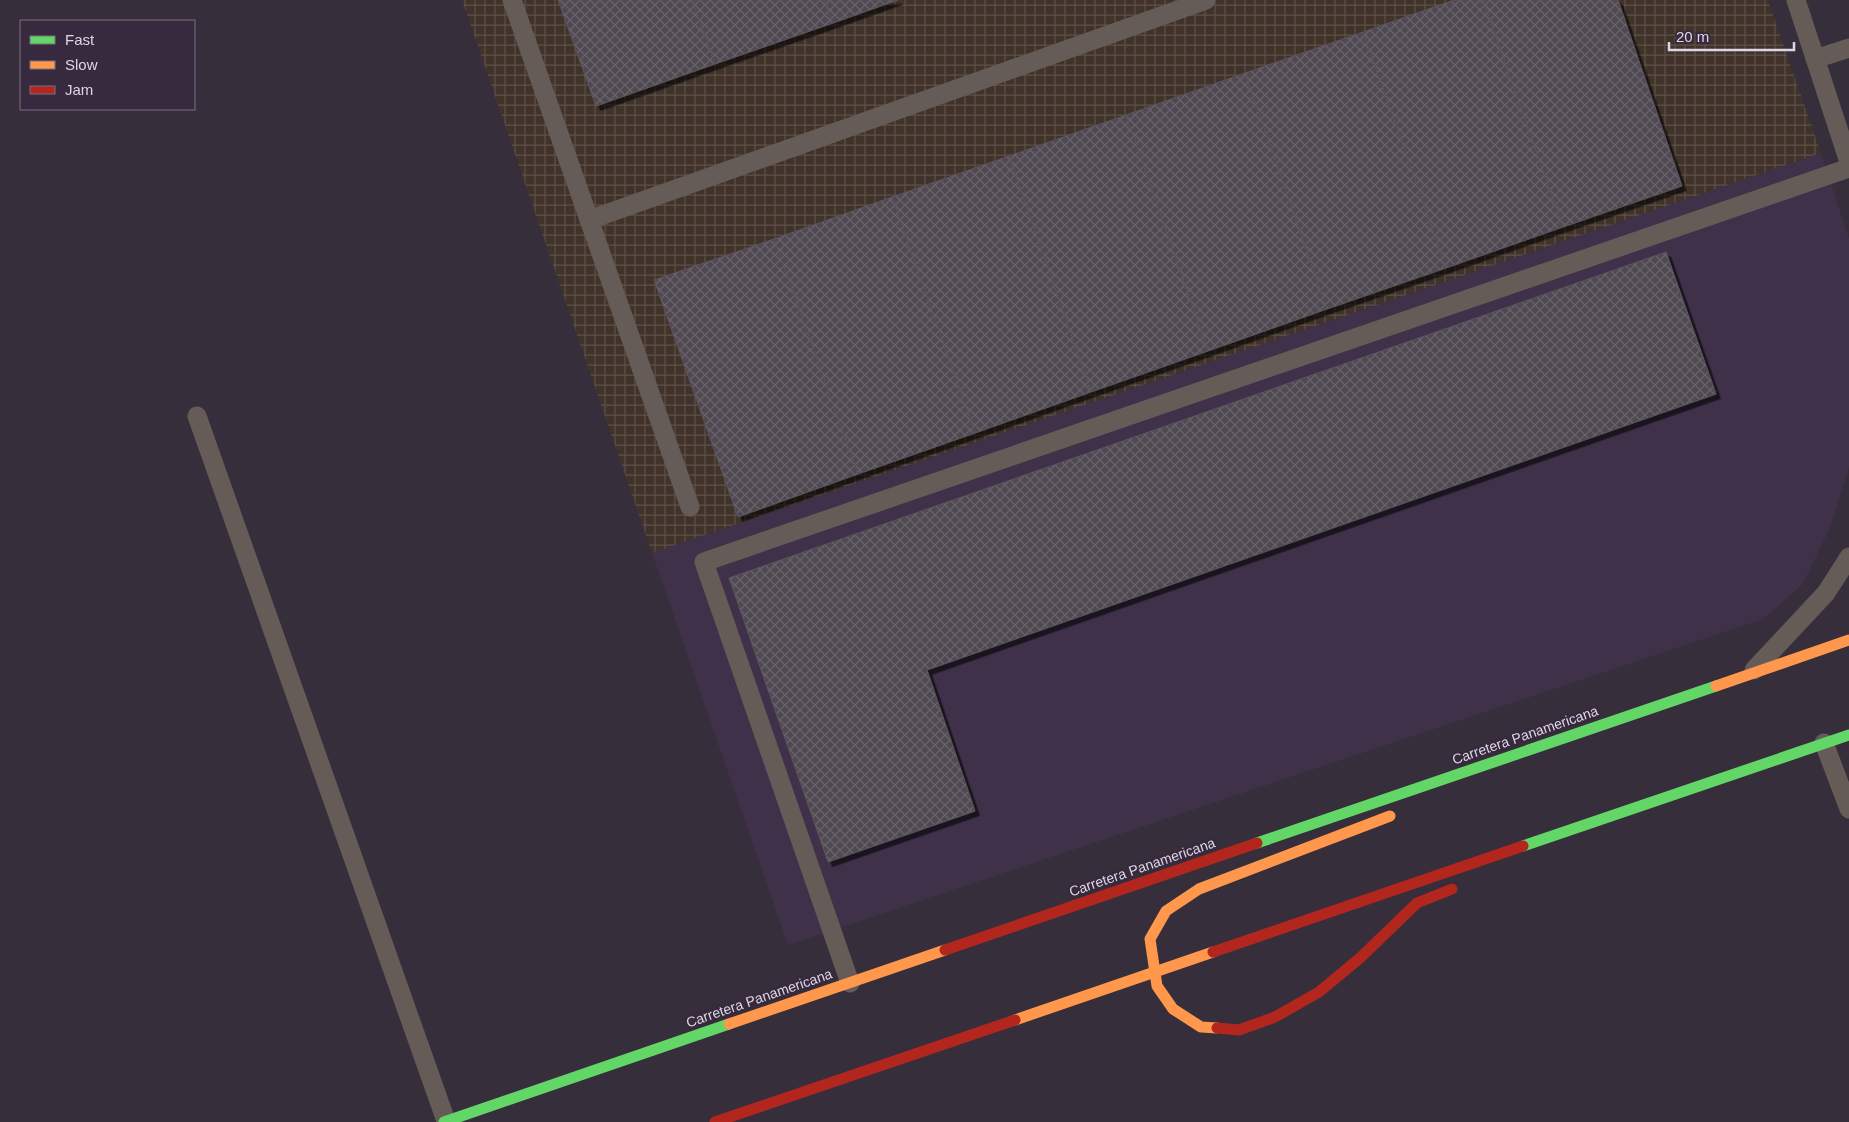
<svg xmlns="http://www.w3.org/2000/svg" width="1849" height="1122" font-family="Arial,sans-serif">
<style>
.built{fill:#40314a}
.industrial{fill:url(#industrial-grid)}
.building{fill:url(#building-cross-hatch);stroke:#5b545d;filter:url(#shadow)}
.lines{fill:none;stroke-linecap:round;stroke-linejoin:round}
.lane{stroke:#655c57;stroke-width:19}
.fast{stroke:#63d668;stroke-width:11}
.slow{stroke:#ff974d;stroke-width:11}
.jam{stroke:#b3261e;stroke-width:11}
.labels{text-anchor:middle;stroke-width:5;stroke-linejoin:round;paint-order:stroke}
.street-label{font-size:14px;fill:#ded6e2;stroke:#372a3e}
</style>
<defs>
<pattern id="industrial-grid" width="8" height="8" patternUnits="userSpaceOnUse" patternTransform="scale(1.25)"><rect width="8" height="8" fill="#41332a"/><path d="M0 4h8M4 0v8" fill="none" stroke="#5c5049"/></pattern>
<pattern id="building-cross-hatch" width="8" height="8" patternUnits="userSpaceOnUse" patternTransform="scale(1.25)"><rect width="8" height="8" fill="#504851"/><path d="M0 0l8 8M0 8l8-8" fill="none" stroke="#69626a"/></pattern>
<filter id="shadow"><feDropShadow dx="4.5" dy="4.5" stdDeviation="0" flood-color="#0009"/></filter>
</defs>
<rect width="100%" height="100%" fill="#362e3a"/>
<!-- built -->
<path class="built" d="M1821 153 1849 239V467L1830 528 1802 585 1763 619 788 945 652 553Z"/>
<!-- industrial -->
<path class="industrial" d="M462 0H1770L1768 1 1821 153 652 553Z"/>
<!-- building -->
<g class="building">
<path d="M558 0H692L715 64 596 106Z"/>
<path d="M692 0H824L833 23 715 64Z"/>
<path d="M824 0H898L833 23Z"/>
<path d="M1454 0H1483L1563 227 1446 268 1363 32Z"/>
<path d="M1483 0H1618L1682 186 1563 227Z"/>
<path d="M1363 32 1446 268 1327 309 1245 73Z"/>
<path d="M1245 73 1327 309 1208 351 1126 115Z"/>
<path d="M1126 115 1208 351 1091 392 1009 156Z"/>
<path d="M1009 156 1091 392 975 433 892 197Z"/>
<path d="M892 197 975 433 858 474 774 239Z"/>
<path d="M774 239 858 474 738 517 654 280Z"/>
<path d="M1666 252 1716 394 927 670 975 811 828 862 729 578Z"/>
</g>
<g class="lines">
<!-- lane -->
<g class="lane">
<path d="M512 0 690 507"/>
<path d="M1796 0 1849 162"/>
<path d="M1815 59 1849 48"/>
<path d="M589 220 1206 0"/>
<path d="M197 416 446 1121"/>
<path d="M1754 670 1826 593 1849 557"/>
<path d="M1824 743 1849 809"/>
<path d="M850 983 704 562 1849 168"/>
</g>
<!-- fast -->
<g class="fast">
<path d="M1257 843 1716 686"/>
<path d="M1523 846 1849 735"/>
<path d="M444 1122 729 1024"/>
</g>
<!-- slow -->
<g class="slow">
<path d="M1716 686 1849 640"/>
<path d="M1015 1020 1213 952"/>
<path d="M729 1024 945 950"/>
<path d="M1217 1028 1201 1027 1173 1009 1157 986 1150 939 1166 911 1199 889 1390 816"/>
</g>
<!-- jam -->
<g class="jam">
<path d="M945 950 1257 843"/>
<path d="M1213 952 1523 846"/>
<path d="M1217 1028 1239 1030 1275 1017 1319 992 1360 958 1417 903 1452 889"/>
<path d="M715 1122 1015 1020"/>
</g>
</g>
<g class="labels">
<!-- street labels -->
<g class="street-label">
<text transform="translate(1525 735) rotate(-19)" y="5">Carretera Panamericana</text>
<text transform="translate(1142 867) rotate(-19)" y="5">Carretera Panamericana</text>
<text transform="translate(759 998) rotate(-19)" y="5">Carretera Panamericana</text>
</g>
</g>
<!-- legend -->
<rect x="20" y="20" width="175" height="90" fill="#372a3e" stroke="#7a6f80"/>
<rect x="30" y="36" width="25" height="8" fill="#63d668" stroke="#7a6f80"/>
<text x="65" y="45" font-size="15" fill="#ded6e2">Fast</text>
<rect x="30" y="61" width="25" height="8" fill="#ff974d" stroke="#7a6f80"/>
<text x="65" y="70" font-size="15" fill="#ded6e2">Slow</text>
<rect x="30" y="86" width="25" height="8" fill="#b3261e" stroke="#7a6f80"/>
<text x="65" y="95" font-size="15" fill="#ded6e2">Jam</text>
<!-- scale -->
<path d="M1669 42v8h125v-8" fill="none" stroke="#ded6e2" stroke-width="2.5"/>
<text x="1676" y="42" font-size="15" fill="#ded6e2" stroke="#372a3e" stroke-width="4" paint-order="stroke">20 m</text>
</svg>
